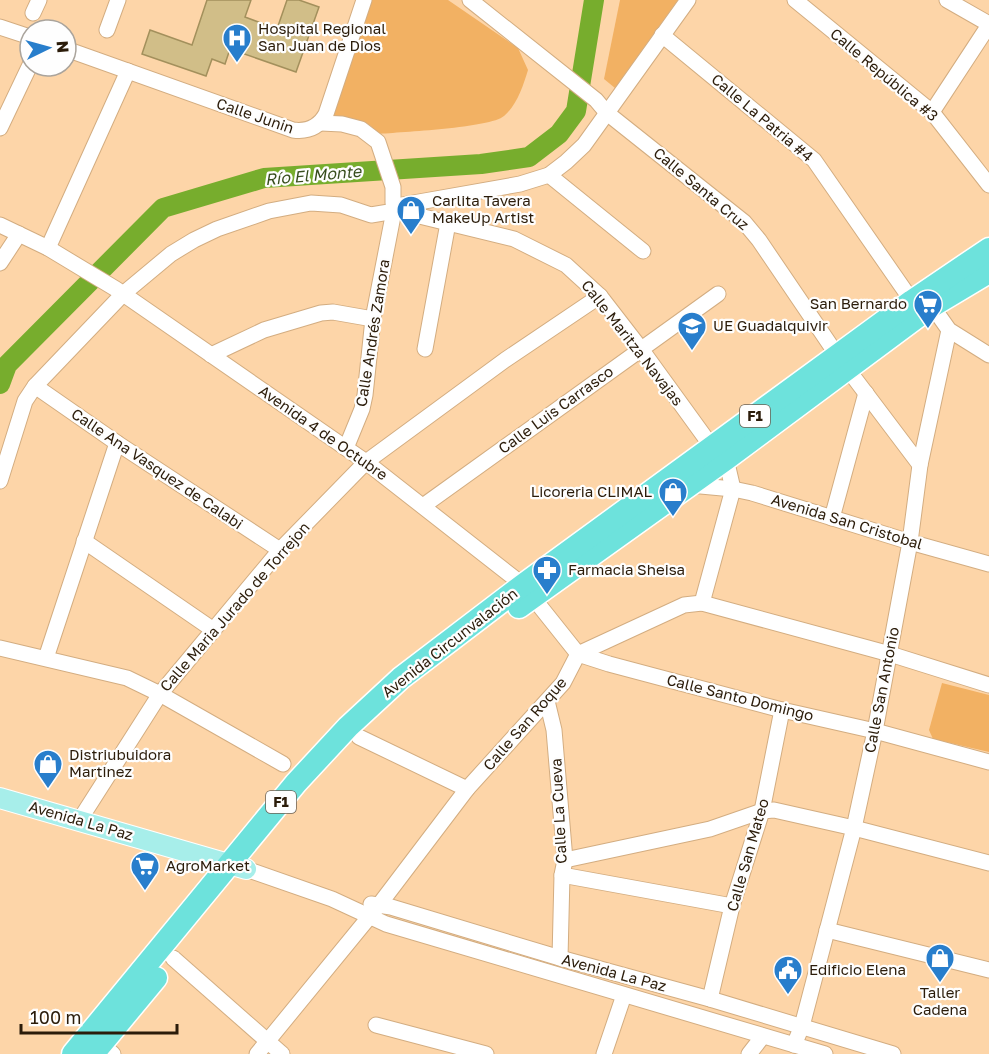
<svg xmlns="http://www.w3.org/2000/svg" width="989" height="1054" font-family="'Golos Text',sans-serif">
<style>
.green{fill:#f2b163}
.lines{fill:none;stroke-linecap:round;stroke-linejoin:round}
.river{stroke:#77ad2d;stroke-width:20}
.building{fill:#d1be88;stroke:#a3905c;stroke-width:1.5}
.minor-casing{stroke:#d3ad81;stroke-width:17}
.major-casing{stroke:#fff;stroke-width:22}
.highway-casing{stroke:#fff;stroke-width:25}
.minor{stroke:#fff;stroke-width:15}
.major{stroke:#a7eeea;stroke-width:20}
.highway{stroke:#6de2dc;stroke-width:22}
.labels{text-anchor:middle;stroke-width:4.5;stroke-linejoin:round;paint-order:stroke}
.shield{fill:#fefefe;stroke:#6a6053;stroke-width:1.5}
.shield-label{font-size:14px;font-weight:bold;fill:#2b1c0a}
.poi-label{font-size:15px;fill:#2b1c0a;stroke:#fefefe;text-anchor:start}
.street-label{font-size:15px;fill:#2b1c0a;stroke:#fefefe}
.water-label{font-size:16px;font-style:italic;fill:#374d1d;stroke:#fefefe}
</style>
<rect width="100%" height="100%" fill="#fdd5a8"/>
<!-- green -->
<g class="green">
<path d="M369 0H448L518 48 528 70C523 86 517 105 504 116 490 128 401 132 378 134 366 116 348 119 329 117Z"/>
<path d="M620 0H678L615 88 604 79Z"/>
<path d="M942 683 989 695V752L933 739 929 730Z"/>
</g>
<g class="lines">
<!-- river -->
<path class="river" d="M0 384 7 365 163 208 264 178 481 164 529 157 559 134 576 111 594 0"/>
</g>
<!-- building -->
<path class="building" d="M207 0H251L245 17 277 29 287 0H299L319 7 296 72 230 49 225 64 212 59 206 76 142 54 150 30 192 45Z"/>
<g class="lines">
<!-- minor casing -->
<g class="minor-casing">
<g id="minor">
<path d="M470 0 596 100 607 113 744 222 759 240 837 355 920 465"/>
<path d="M795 0 932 112 989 185"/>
<path d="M947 0 989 24"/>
<path d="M33 13 39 0"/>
<path d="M0 27 30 37"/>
<path d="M107 30 118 0"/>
<path d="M662 35 814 160 912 301"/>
<path d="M66 49 293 130C308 132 319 127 326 114L364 0"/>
<path d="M932 112 989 25"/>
<path d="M321 123 342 124 361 129 378 142 393 187V203"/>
<path d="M0 128 30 65"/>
<path d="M549 175 643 251"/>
<path d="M402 205 520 184 549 175 566 162 584 145 688 0"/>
<path d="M403 212 514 239 566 265 600 296 641 349 712 447"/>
<path d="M0 225 48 248 116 289 366 462 523 585 578 654 609 664 782 710 875 731 989 762"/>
<path d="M48 248 128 71"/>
<path d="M0 263 19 234"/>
<path d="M932 306 949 330 989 355"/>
<path d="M425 349 448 223"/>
<path d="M211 355 264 330 321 313 333 312 373 319"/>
<path d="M35 386 117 443 280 550"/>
<path d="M346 448 362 409 365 395 373 319 393 216"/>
<path d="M0 481 25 401 35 386 123 294 171 254 194 240 217 229 269 211 311 203 341 205 371 215 389 212"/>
<path d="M690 485 733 489 752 493 910 542 989 564"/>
<path d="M423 506 718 294"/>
<path d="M832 518 866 393"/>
<path d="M84 541 212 629"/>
<path d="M702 603 733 489 726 459"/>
<path d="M0 648 127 678 160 694 283 764"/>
<path d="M46 658 117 443"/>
<path d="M547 701 554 730 565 860 562 875 560 958"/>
<path d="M359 737 467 789"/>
<path d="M79 821 160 694 280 550 366 462 505 360 600 296"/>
<path d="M565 860 710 829 762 811 774 810 854 828 989 863"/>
<path d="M246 869 332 899 386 924 825 1054"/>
<path d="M562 875 732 906"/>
<path d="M371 904 391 907 560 958 710 999 893 1054"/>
<path d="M827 930 989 970"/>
<path d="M173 958 282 1054"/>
<path d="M710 999 732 906 762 811 782 710"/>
<path d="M376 1025 486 1054"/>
<path d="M102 1044 113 1054"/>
<path d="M794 1045 802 1026 854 828 875 731 910 542 920 465 949 330"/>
<path d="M257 1054 379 905 467 789 563 683 578 654 684 605 702 603 890 654 989 685"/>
<path d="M604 1054 624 995"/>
<path d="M749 1054 763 1036"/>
</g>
</g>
<!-- major casing -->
<g class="major-casing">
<path id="major" d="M0 798 246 869"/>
</g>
<!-- highway casing -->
<g class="highway-casing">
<g id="highway">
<path d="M519 607 726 459 932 306 989 272"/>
<path d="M73 1054 296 783 348 727 401 678 523 585 912 301 989 249"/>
<path d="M93 1054 156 978"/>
</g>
</g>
<!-- minor -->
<use href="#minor" class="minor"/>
<!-- major -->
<use href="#major" class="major"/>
<!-- highway -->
<use href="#highway" class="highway"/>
</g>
<!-- icons -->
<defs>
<g id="hospital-pin" transform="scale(1.5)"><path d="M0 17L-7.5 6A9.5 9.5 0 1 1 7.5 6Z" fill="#287ecc" stroke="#fefefe"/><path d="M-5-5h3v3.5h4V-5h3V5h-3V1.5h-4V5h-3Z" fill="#fff"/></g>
<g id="shop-pin" transform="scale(1.5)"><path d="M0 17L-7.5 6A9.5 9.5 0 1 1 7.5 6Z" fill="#287ecc" stroke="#fefefe"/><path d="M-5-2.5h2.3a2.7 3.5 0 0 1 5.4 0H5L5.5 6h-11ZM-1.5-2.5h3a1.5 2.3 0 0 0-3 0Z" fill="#fff"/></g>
<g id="supermarket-pin" transform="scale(1.5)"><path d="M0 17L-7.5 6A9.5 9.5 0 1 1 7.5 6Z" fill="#287ecc" stroke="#fefefe"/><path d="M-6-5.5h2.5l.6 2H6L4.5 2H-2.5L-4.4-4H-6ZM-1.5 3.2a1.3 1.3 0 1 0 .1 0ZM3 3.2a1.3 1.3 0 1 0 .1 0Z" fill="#fff"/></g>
<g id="school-pin" transform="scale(1.5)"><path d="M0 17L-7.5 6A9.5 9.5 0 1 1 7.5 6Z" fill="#287ecc" stroke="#fefefe"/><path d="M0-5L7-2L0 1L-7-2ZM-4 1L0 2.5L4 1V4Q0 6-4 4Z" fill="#fff"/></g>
<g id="pharmacy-pin" transform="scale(1.5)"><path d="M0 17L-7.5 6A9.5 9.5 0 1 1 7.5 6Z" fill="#287ecc" stroke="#fefefe"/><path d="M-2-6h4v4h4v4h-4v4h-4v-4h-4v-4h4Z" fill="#fff"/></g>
<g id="civic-pin" transform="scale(1.5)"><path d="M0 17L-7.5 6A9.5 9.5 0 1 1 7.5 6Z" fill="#287ecc" stroke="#fefefe"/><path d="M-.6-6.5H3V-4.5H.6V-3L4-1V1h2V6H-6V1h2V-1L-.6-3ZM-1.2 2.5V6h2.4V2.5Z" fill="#fff"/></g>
</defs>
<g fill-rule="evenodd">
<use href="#hospital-pin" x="237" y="38"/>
<use href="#shop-pin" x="411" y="210"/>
<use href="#supermarket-pin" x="928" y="304"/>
<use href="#school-pin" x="692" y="326"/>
<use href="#shop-pin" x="673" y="492"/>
<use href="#pharmacy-pin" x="547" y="570"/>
<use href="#shop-pin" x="48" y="764"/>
<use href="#supermarket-pin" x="145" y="866"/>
<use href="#shop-pin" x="940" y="958"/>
<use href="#civic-pin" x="788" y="970"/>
</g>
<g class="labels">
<!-- shield labels -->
<g class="shield">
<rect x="740" y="405" width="30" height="22" rx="4.5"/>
<rect x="266" y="791" width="30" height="22" rx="4.5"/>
</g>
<g class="shield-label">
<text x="755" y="421">F1</text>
<text x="281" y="807">F1</text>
</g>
<!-- poi labels -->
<g class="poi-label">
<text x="258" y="34">Hospital Regional<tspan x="258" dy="17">San Juan de Dios</tspan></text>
<text x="432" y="206">Carlita Tavera<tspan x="432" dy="17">MakeUp Artist</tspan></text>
<text x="907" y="309" text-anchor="end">San Bernardo</text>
<text x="713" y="331">UE Guadalquivir</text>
<text x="652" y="497" text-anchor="end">Licoreria CLIMAL</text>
<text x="568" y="575">Farmacia Sheisa</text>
<text x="69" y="760">Distriubuidora<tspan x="69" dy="17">Martinez</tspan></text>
<text x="166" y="871">AgroMarket</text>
<text x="809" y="975">Edificio Elena</text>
<text x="940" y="998" text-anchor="middle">Taller<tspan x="940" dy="17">Cadena</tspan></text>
</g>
<!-- street labels -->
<g class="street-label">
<text transform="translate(884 75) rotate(40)" y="5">Calle República #3</text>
<text transform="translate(255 116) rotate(19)" y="5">Calle Junin</text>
<text transform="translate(762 118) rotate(40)" y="5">Calle La Patria #4</text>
<text transform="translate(701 189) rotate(40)" y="5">Calle Santa Cruz</text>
<text transform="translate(373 333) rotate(-81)" y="5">Calle Andrés Zamora</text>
<text transform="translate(632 343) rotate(52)" y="5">Calle Maritza Navajas</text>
<text transform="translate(556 410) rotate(-36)" y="5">Calle Luis Carrasco</text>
<text transform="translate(323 433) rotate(35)" y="5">Avenida 4 de Octubre</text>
<text transform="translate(157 469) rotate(34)" y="5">Calle Ana Vasquez de Calabi</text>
<text transform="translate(847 522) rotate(17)" y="5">Avenida San Cristobal</text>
<text transform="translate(235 607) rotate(-49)" y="5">Calle Maria Jurado de Torrejon</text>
<text transform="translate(450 643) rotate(-38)" y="5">Avenida Circunvalación</text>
<text transform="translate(882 690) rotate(-79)" y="5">Calle San Antonio</text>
<text transform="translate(740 698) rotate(14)" y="5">Calle Santo Domingo</text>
<text transform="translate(525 724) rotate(-49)" y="5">Calle San Roque</text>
<text transform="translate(559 811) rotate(-93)" y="5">Calle La Cueva</text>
<text transform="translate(81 821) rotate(16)" y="5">Avenida La Paz</text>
<text transform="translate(748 855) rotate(-74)" y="5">Calle San Mateo</text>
<text transform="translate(614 973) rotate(15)" y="5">Avenida La Paz</text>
</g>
<!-- water labels -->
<g class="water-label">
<text transform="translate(313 175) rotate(-5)" y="6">Río El Monte</text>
</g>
</g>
<!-- north arrow -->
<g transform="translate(48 48) rotate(85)"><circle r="28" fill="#fefefe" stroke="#aaa49c" stroke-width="1.5"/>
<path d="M0-4.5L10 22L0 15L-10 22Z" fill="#287ecc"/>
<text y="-9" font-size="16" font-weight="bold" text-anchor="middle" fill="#2b1c0a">N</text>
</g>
<!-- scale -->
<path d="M21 1024v9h156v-9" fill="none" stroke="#2b1c0a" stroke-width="3"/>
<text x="30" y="1024" font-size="18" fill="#2b1c0a" stroke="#fefefe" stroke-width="4.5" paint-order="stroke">100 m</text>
</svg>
